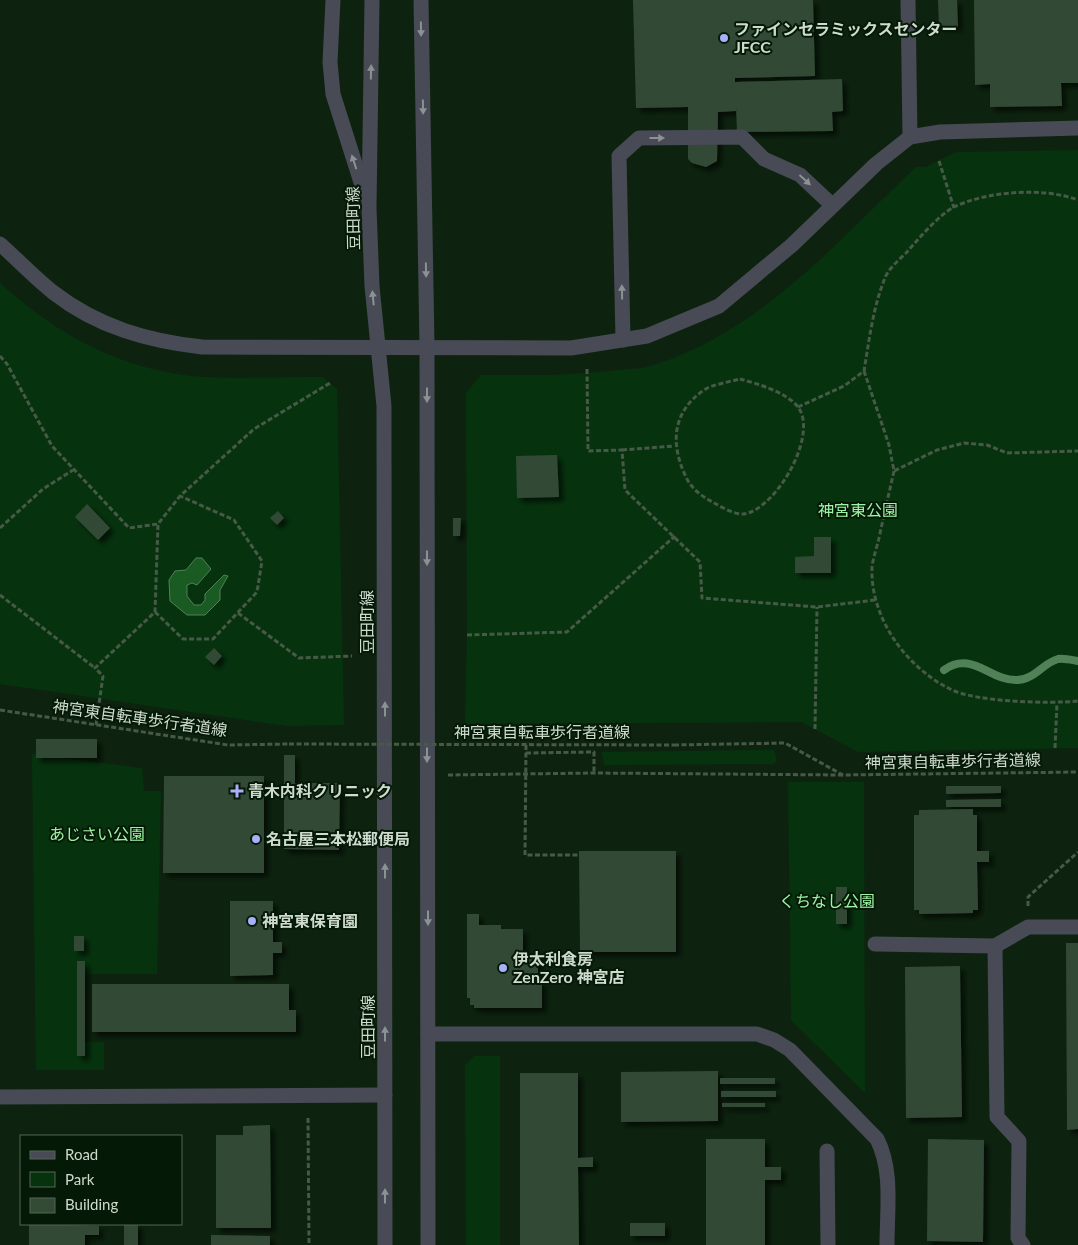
<svg xmlns="http://www.w3.org/2000/svg" width="1078" height="1245" font-family="Lato,'Noto Sans JP',sans-serif">
<style>
.green{fill:#06330e}
.water{fill:#1a5b24;stroke:#508157}
.lines{fill:none;stroke-linecap:round;stroke-linejoin:round}
.stream{stroke:#508157;stroke-width:8}
.building{fill:#334a34;filter:url(#shadow)}
.path{stroke:#475a48;stroke-width:3;stroke-dasharray:5 2.5;stroke-linecap:butt}
.minor{stroke:#484a56;stroke-width:15}
.path-bridge{stroke:#475a48;stroke-width:3;stroke-dasharray:5 2.5;stroke-linecap:butt}
.oneway{fill:#8b9292}
.poi-dot{fill:#aaaffb;stroke:#051907;stroke-width:2}
.labels{text-anchor:middle;stroke-width:4;stroke-linejoin:round;paint-order:stroke}
.poi-label{font-size:16px;font-weight:bold;fill:#cedbce;stroke:#051907;text-anchor:start}
.street-label{font-size:16px;fill:#cedbce;stroke:#051907}
.park-label{font-size:16px;fill:#9df4a4;stroke:#051907}
</style>
<defs>
<filter id="shadow"><feDropShadow dx="4.5" dy="4.5" stdDeviation="2.5" flood-color="#0009"/></filter>
</defs>
<rect width="100%" height="100%" fill="#0d230f"/>
<!-- green -->
<g class="green">
<path d="M1078 150V748L858 752 801 722 465 724 467 635 466 393 481 375C527 375 572 376 618 370 628 369 641 369 651 366 762 331 834 244 916 167H925L957 152Z"/>
<path d="M0 283C58 336 125 372 205 377 244 379 284 377 323 377L337 389 344 725 287 726 0 684Z"/>
<path d="M774 750 777 760 774 764 604 765 602 752Z"/>
<path d="M32 754 142 768 144 791H161L157 974H80V1042H104V1070H36Z"/>
<path d="M788 782H864L865 1093 791 1020Z"/>
<path d="M474 1056H500V1245H466L465 1065Z"/>
</g>
<!-- water -->
<path class="water" d="M196 558H202L211 569 197 585 192 583 187 585V596L194 605H201L205 600V594L224 575 228 576 220 590V600L205 615H187L170 601 169 580 175 571 186 570Z"/>
<g class="lines">
<!-- stream -->
<path class="stream" d="M944 670C972 650 990 681 1017 680 1034 680 1043 663 1058 659 1064 658 1072 660 1078 661"/>
</g>
<!-- building -->
<g class="building">
<path d="M633 0H813L815 76 735 78V82L842 79 843 111 832 112 833 131 737 132 736 106V111L718 112 717 161 706 167 692 163 688 159V107L636 108Z"/>
<path d="M938 0H957L958 27H939Z"/>
<path d="M974 0H1078V83H1061L1062 106 990 107V84L975 85Z"/>
<path d="M557 455 559 497 517 498 516 456Z"/>
<path d="M87 504 110 528 98 540 75 517Z"/>
<path d="M278 511 284 518 277 525 270 518Z"/>
<path d="M453 518H461L460 536H453Z"/>
<path d="M814 537H831V573H795V557L814 556Z"/>
<path d="M214 648 222 656 214 665 205 657Z"/>
<rect x="36" y="739" width="61" height="19"/>
<path d="M284 755H295V783H340L339 850 284 849Z"/>
<path d="M164 776H264V873H163Z"/>
<path d="M946 786H1001V793L946 794Z"/>
<path d="M1001 799V807H946V800Z"/>
<path d="M973 809V815H977V851H989V862H977L978 910H973V913L919 914V910H914V815H919V810Z"/>
<path d="M579 851H676V952H580Z"/>
<rect x="836" y="887" width="11" height="37"/>
<path d="M230 901H273V942H282V953H273V975L230 976Z"/>
<path d="M467 914H479V925H501V929H523V955H538V982H542V1008H474V1005H470V998H467Z"/>
<rect x="74" y="936" width="10" height="15"/>
<path d="M1066 943H1078V1129L1067 1130Z"/>
<rect x="77" y="961" width="8" height="95"/>
<path d="M960 966 962 1117 906 1118 905 967Z"/>
<path d="M92 984H289V1010H296V1032H92Z"/>
<path d="M718 1071V1121L621 1122V1072Z"/>
<path d="M520 1073H578V1158L593 1157V1167H578L579 1245H520Z"/>
<rect x="720" y="1078" width="55" height="6"/>
<rect x="721" y="1091" width="55" height="6"/>
<rect x="722" y="1103" width="43" height="4"/>
<path d="M270 1125 271 1228H216V1135H243V1126Z"/>
<path d="M706 1139H765V1167H781V1180H765V1245H706Z"/>
<path d="M928 1139 984 1140 983 1242 927 1241Z"/>
<rect x="630" y="1223" width="35" height="13"/>
<path d="M29 1224 99 1226V1235H85V1245H29Z"/>
<rect x="124" y="1224" width="14" height="21"/>
<path d="M211 1235 270 1236V1245H211Z"/>
</g>
<g class="lines">
<!-- path -->
<g class="path">
<path d="M939 161 954 208"/>
<path d="M0 356 7 364 52 446 129 528 158 524 180 496 254 429 330 383"/>
<path d="M587 369 588 451 622 450 625 490 700 562 702 598 817 607 875 600"/>
<path d="M864 371 889 445 894 471 937 450 964 443 987 445 1007 453 1078 451"/>
<path d="M740 379C758 384 786 392 798 407 819 435 776 509 744 514 736 515 723 508 716 504 703 497 692 490 686 477 670 444 672 412 704 390 713 384 730 382 740 379Z"/>
<path d="M798 407 844 386 864 371C869 341 873 307 885 278 888 269 900 259 907 252 918 239 939 215 954 207 987 191 1044 187 1078 200"/>
<path d="M622 450 674 446"/>
<path d="M894 471C889 493 884 515 879 538 877 547 873 558 872 567 870 618 906 667 950 689 974 702 1050 704 1078 701"/>
<path d="M0 528 43 489 73 470"/>
<path d="M0 595 95 668"/>
<path d="M155 612 183 639H213L257 592 262 561 234 520 180 496"/>
<path d="M238 613 299 658 352 656"/>
<path d="M467 635 567 632 675 536"/>
<path d="M0 710 228 745 289 744"/>
<path d="M96 725 103 676 95 668 155 612 158 524"/>
<path d="M815 729 817 607"/>
<path d="M674 745 785 743 843 775 1078 772"/>
<path d="M1055 748 1057 703"/>
<path d="M526 753 594 752V773"/>
<path d="M448 775 594 773 843 775"/>
<path d="M1028 906V897L1078 852"/>
<path d="M308 1118 309 1245"/>
</g>
<!-- minor -->
<g class="minor">
<path d="M333 0 330 62 333 94 365 195"/>
<path d="M372 0 369 208 372 286 384 406 385 1245"/>
<path d="M421 0 427 346 428 1245"/>
<path d="M908 0 910 137"/>
<path d="M0 244C18 260 35 278 54 293 98 327 148 341 202 347L571 348 647 336 719 306 792 245 876 164 910 137 940 132 1078 128"/>
<path d="M623 340 619 156 639 138 742 137 764 159 800 175 832 205"/>
<path d="M875 944 995 946 1028 927H1078"/>
<path d="M995 946 997 1117 1019 1141 1018 1238 1023 1245"/>
<path d="M428 1034H757L774 1040 790 1050 877 1139C893 1170 887 1210 887 1245"/>
<path d="M0 1097 385 1095"/>
<path d="M827 1151 828 1245"/>
</g>
<!-- path-bridge -->
<g class="path-bridge">
<path d="M289 744 674 745"/>
<path d="M526 745 525 855H579"/>
</g>
</g>
<!-- one-way arrows -->
<defs><path id="oneway-solid" d="M-6-.8H1V-3.2L6.5 0L1 3.2V.8H-6Z" transform="scale(1.25)"/></defs>
<g class="oneway">
<use href="#oneway-solid" transform="translate(421 29) rotate(89)"/>
<use href="#oneway-solid" transform="translate(371 72) rotate(-89)"/>
<use href="#oneway-solid" transform="translate(423 107) rotate(89)"/>
<use href="#oneway-solid" transform="translate(657 138)"/>
<use href="#oneway-solid" transform="translate(354 162) rotate(-108)"/>
<use href="#oneway-solid" transform="translate(805 180) rotate(42)"/>
<use href="#oneway-solid" transform="translate(426 270) rotate(89)"/>
<use href="#oneway-solid" transform="translate(622 292) rotate(-91)"/>
<use href="#oneway-solid" transform="translate(373 298) rotate(-96)"/>
<use href="#oneway-solid" transform="translate(427 395) rotate(90)"/>
<use href="#oneway-solid" transform="translate(427 558) rotate(90)"/>
<use href="#oneway-solid" transform="translate(385 709) rotate(-90)"/>
<use href="#oneway-solid" transform="translate(427 755) rotate(90)"/>
<use href="#oneway-solid" transform="translate(385 871) rotate(-90)"/>
<use href="#oneway-solid" transform="translate(428 918) rotate(90)"/>
<use href="#oneway-solid" transform="translate(385 1034) rotate(-90)"/>
<use href="#oneway-solid" transform="translate(385 1196) rotate(-90)"/>
</g>
<!-- markers -->
<g class="poi-dot">
<circle cx="724" cy="38" r="5"/>
<path d="M234.5 783.5h5v5h5v5h-5v5h-5v-5h-5v-5h5z"/>
<circle cx="256" cy="839" r="5"/>
<circle cx="252" cy="921" r="5"/>
<circle cx="503" cy="968" r="5"/>
</g>
<g class="labels">
<!-- poi labels -->
<g class="poi-label">
<text x="734" y="35">ファインセラミックスセンター<tspan x="734" dy="18">JFCC</tspan></text>
<text x="248" y="797">青木内科クリニック</text>
<text x="266" y="845">名古屋三本松郵便局</text>
<text x="262" y="927">神宮東保育園</text>
<text x="513" y="965">伊太利食房<tspan x="513" dy="18">ZenZero 神宮店</tspan></text>
</g>
<!-- street labels -->
<g class="street-label">
<text transform="translate(353 218) rotate(-91)" y="6">豆田町線</text>
<text transform="translate(367 622) rotate(-90)" y="6">豆田町線</text>
<text transform="translate(140 718) rotate(8)" y="6">神宮東自転車歩行者道線</text>
<text x="542" y="738">神宮東自転車歩行者道線</text>
<text transform="translate(953 761) rotate(-1)" y="6">神宮東自転車歩行者道線</text>
<text transform="translate(368 1027) rotate(-90)" y="6">豆田町線</text>
</g>
<!-- park labels -->
<g class="park-label">
<text x="858" y="516">神宮東公園</text>
<text x="97" y="840">あじさい公園</text>
<text x="827" y="907">くちなし公園</text>
</g>
</g>
<!-- legend -->
<rect x="20" y="1135" width="162" height="90" fill="#051907" stroke="#556757"/>
<rect x="30" y="1151" width="25" height="8" fill="#484a56" stroke="#556757"/>
<text x="65" y="1160" font-size="15" fill="#cedbce">Road</text>
<rect x="30" y="1172" width="25" height="15" fill="#06330e" stroke="#556757"/>
<text x="65" y="1185" font-size="15" fill="#cedbce">Park</text>
<rect x="30" y="1198" width="25" height="15" fill="#334a34" stroke="#556757"/>
<text x="65" y="1210" font-size="15" fill="#cedbce">Building</text>
</svg>
